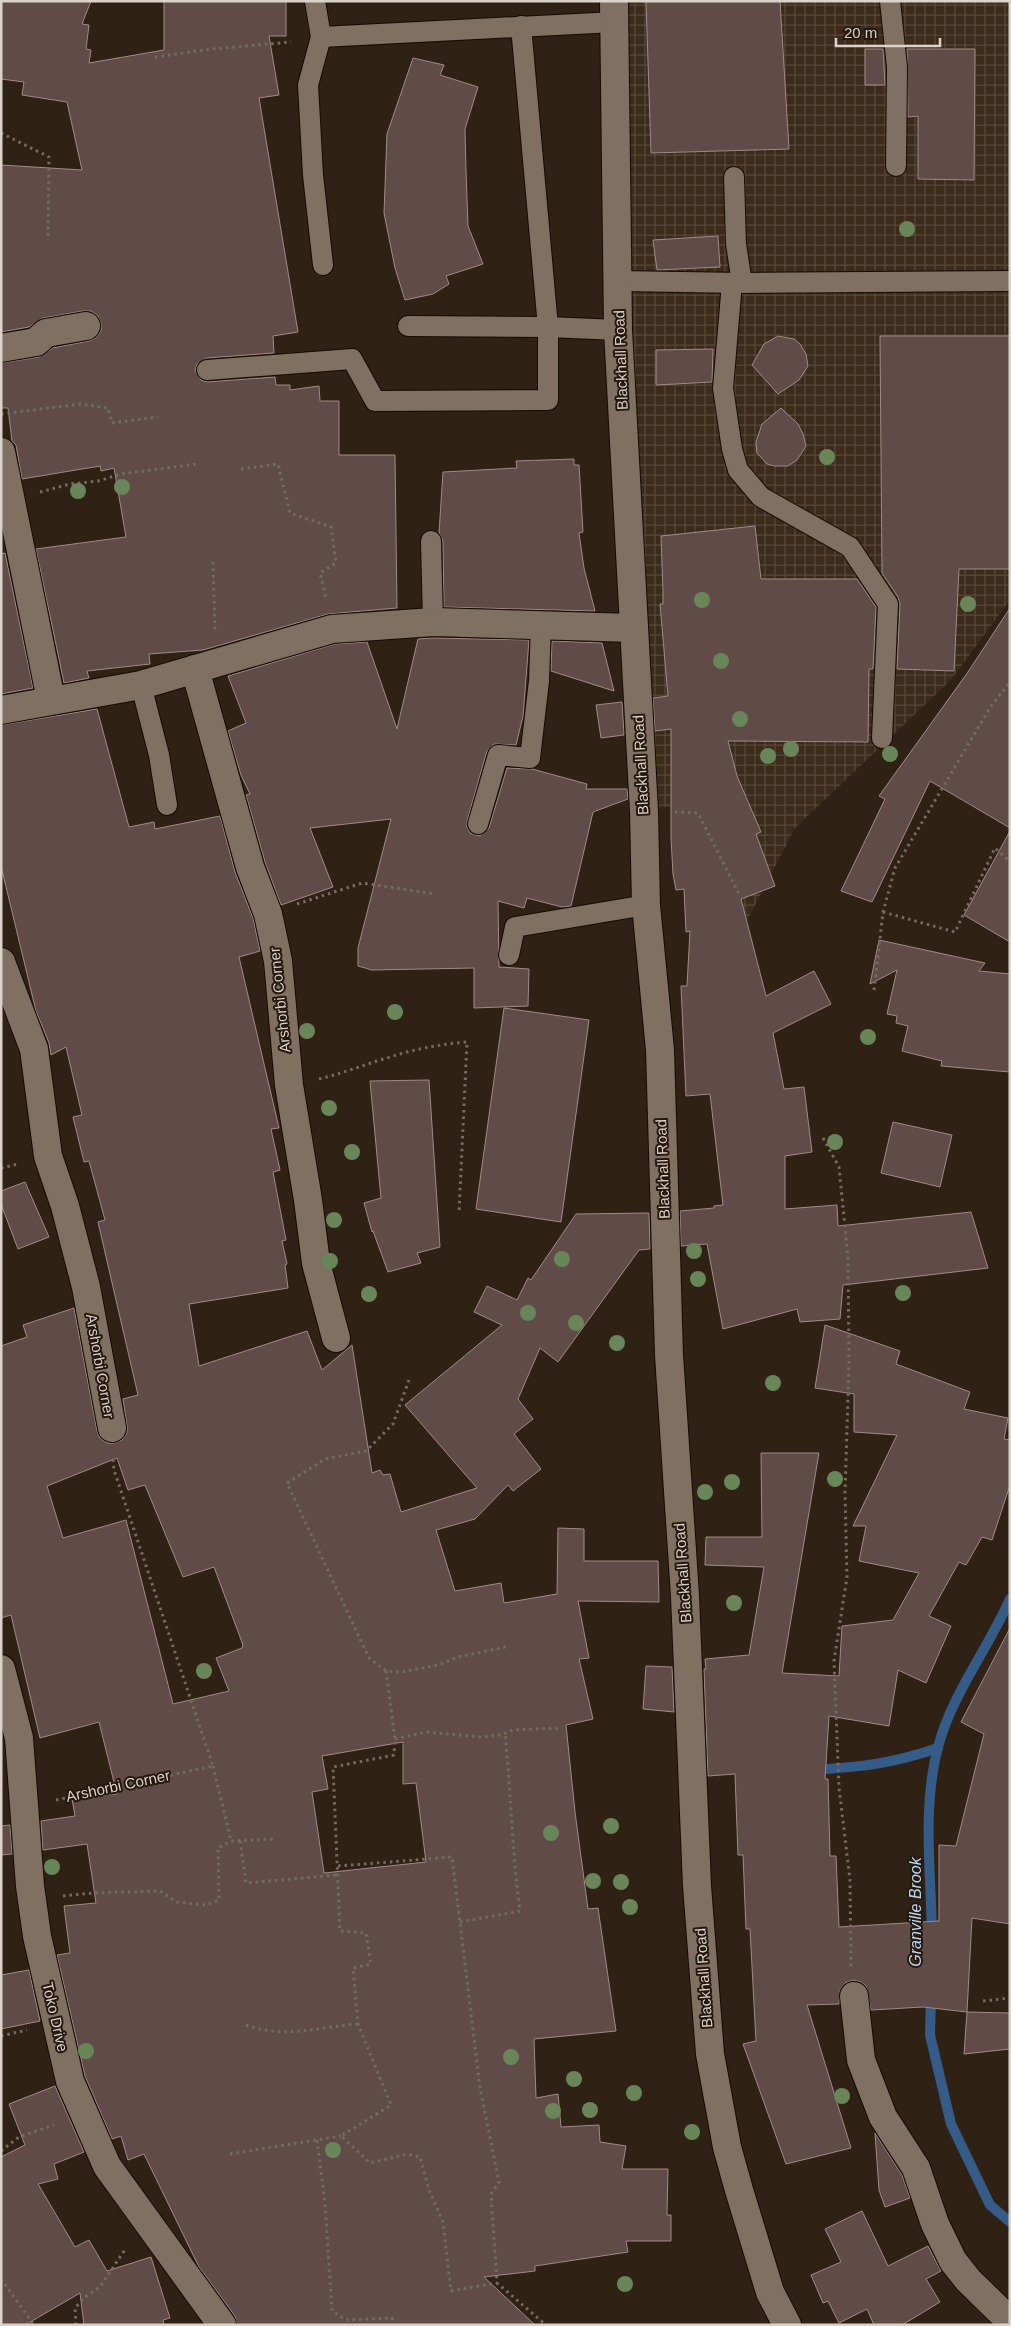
<svg xmlns="http://www.w3.org/2000/svg" width="1011" height="2326" font-family="Arial,sans-serif">
<style>
.industrial{fill:url(#industrial-grid)}
.lines{fill:none;stroke-linecap:round;stroke-linejoin:round}
.stream{stroke:#355c89;stroke-width:10}
.building{fill:#604b49;stroke:#a28a87;fill-rule:evenodd}
.lane-casing{stroke:#160b02;stroke-width:22}
.street-casing{stroke:#160b02;stroke-width:30}
.secondary-casing{stroke:#160b02;stroke-width:30}
.path{stroke:#766b60;stroke-width:3;stroke-dasharray:2.5 4;stroke-linecap:butt}
.lane{stroke:#7f7061;stroke-width:20}
.street{stroke:#7f7061;stroke-width:28}
.secondary{stroke:#7f7061;stroke-width:28}
.tree{fill:#698659}
.labels{text-anchor:middle;stroke-width:4;stroke-linejoin:round;paint-order:stroke}
.street-label{font-size:15px;fill:#dbd2ca;stroke:#25180c}
.water-label{font-size:16px;font-style:italic;fill:#bed5f2;stroke:#25180c}
</style>
<defs>
<pattern id="industrial-grid" width="8" height="8" patternUnits="userSpaceOnUse" patternTransform="scale(1.25)"><rect width="8" height="8" fill="#3c2a1a"/><path d="M0 4h8M4 0v8" fill="none" stroke="#58483a"/></pattern>
</defs>
<rect width="100%" height="100%" fill="#2f2215"/>
<!-- industrial -->
<path class="industrial" d="M614 1H1010V600L951 680 795 828 737 940 674 806 638 810Z"/>
<g class="lines">
<!-- stream -->
<g class="stream">
<path d="M812 1770C861 1767 891 1764 938 1748"/>
<path d="M932 1934C931 1873 922 1807 938 1747 952 1694 988 1649 1010 1599"/>
<path d="M931 1996 930 2035 951 2124 990 2205 1010 2222"/>
</g>
</g>
<!-- building -->
<g class="building">
<path d="M1 1H91L82 24 89 25 86 49 91 50 89 63 164 50V1H286V36H269L279 95 259 98 298 332 273 336 274 353 206 358 197 364 195 371 201 380 207 382 275 377 276 385H290V390L319 386 320 401H339V455H395L397 608 328 614 203 650 149 654 150 664 87 671 89 678 64 683 36 549 126 537 114 468 101 471 100 466 22 479 16 445 12 441 8 408H1V363L39 357 53 348 89 341 96 338 101 331V324L98 316 91 311H83L43 318 29 327 1 332V165L82 170 67 102 22 95 24 82 1 79Z"/>
<path d="M646 1H780L789 149 651 153Z"/>
<path d="M865 49H883L885 85H865Z"/>
<path d="M907 49H975L974 180 918 179V116L908 117Z"/>
<path d="M413 58 444 65 440 75 478 87 465 129 466 171 468 226 483 264 446 276 449 284 433 294 405 300 395 268 384 213 387 134Z"/>
<path d="M718 236 720 267 657 270 653 240Z"/>
<path d="M778 336 794 339 800 344 806 354 808 366 799 380 778 394 752 365 764 344Z"/>
<path d="M880 336H1010V569H959L954 671 897 669 900 604 898 597 882 573Z"/>
<path d="M713 349 712 382 656 385V350Z"/>
<path d="M781 408 798 424 803 434 806 446 797 460 788 466H775L767 464 757 453 756 442 762 424Z"/>
<path d="M574 459V465H579L583 532 579 533 584 568 595 611 444 607 443 541 439 533 443 472 517 468 516 461Z"/>
<path d="M755 526 761 579H857L876 607 873 669H869L868 742 728 741 737 776 761 832 756 834 775 886 741 899 766 996 814 971 831 1004 773 1033 784 1089 804 1087 812 1152 785 1156V1209L837 1205 838 1226 971 1212 988 1268 843 1285 840 1319 800 1322 797 1309 723 1329 707 1244 681 1246 680 1211 714 1208V1206L723 1205 710 1094 686 1096 681 986H687L690 931 686 932 684 889 676 890 673 874 671 838V729L655 731 653 698 668 696 660 604H663V592L661 536Z"/>
<path d="M5 553 33 688 1 694V554Z"/>
<path d="M1010 608V828L930 781 872 902 841 891 885 799 879 796 968 672Z"/>
<path d="M433 638 529 640 523 716 516 745 494 744 487 751 467 821V827L470 833 480 836 489 828 507 768 532 769 587 784 586 789H627L628 799 593 812 571 906 562 907 527 898 524 908 498 901 499 967 529 969 528 1006 474 1008V968L372 970 358 966V948L391 819 310 828 333 887 281 905 265 862 246 795 250 794 241 775 228 731 246 723 228 676 335 644 367 642 397 729 418 639Z"/>
<path d="M552 641 602 643 614 691 551 671Z"/>
<path d="M622 702 624 735 601 738 596 705Z"/>
<path d="M97 709 129 827 154 822 155 829 220 816 235 872 253 918 260 951 239 957 279 1128 271 1129 280 1170 273 1172 286 1240 282 1241 287 1264 285 1265 288 1288 189 1304 199 1366 307 1331 322 1370 352 1345 372 1473 380 1470 383 1475 390 1474 401 1512 477 1488 405 1405 502 1325 474 1312 487 1286 517 1300 528 1278 531 1280 576 1214 649 1213 650 1249 639 1250 558 1362 540 1348 518 1399 533 1419 514 1434 541 1469 513 1491 508 1485 475 1519 436 1530 455 1591 501 1583 504 1603 557 1594 558 1528 584 1529V1561H658L659 1602 578 1601 589 1658 579 1659 593 1719 566 1725 575 1812 588 1909 598 1908 616 2031 534 2039 536 2098 558 2094 561 2127 599 2125 600 2142 626 2146 622 2169H668L667 2215H671V2241H626L628 2252 535 2266V2271L484 2277 535 2325H237L235 2316 199 2267 144 2154 128 2160 121 2136 112 2139 85 2076 57 1955 70 1953 64 1906 96 1903 87 1844 43 1850 41 1821 75 1816 72 1799 117 1794 99 1722 40 1738 11 1615 1 1618V1346L27 1337 23 1325 74 1308 97 1431 100 1438 107 1443H114L122 1440 127 1433V1426L123 1399 138 1395 98 1222 105 1220 89 1161 84 1162 73 1117 82 1115 66 1047 51 1055 49 1043 36 1011 1 866V725ZM117 1458 128 1490 145 1485 183 1577 214 1567 243 1645 242 1648 216 1658 229 1691 173 1704 126 1520 63 1538 47 1486ZM403 1742V1784L416 1783 426 1862 324 1873 312 1792 328 1789 322 1756Z"/>
<path d="M1010 831V942L964 915Z"/>
<path d="M879 940 985 963 979 971 1010 974V1072L941 1066 942 1061 902 1051 908 1026 896 1023 897 1016 887 1014 897 970 870 984Z"/>
<path d="M504 1008 589 1020 561 1222 476 1209Z"/>
<path d="M429 1080 440 1247 417 1253 421 1263 388 1272 373 1231 372 1232 364 1203 381 1198 370 1081Z"/>
<path d="M893 1122 952 1135 940 1187 881 1173Z"/>
<path d="M25 1182 49 1237 18 1249 1 1204V1191Z"/>
<path d="M825 1325 900 1351 896 1364 970 1392 964 1409 1008 1418 1004 1439 1010 1440V1485L992 1540 982 1537 966 1565 959 1562 929 1616 951 1626 926 1683 898 1670 889 1726 829 1716 825 1779H828L830 1856H836L839 1927 939 1921V1845L956 1846 984 1734 961 1722 1010 1628V1924L972 1918 967 2012 1010 2013V2049L964 2054 967 2012 923 2007 871 2010 866 1986 861 1982 853 1980 845 1983 840 1990 839 2004 807 2005 851 2148 786 2164 743 2044 756 2041 750 1929H746L743 1855H738L735 1774 708 1776 704 1669H706L705 1659 749 1655 764 1567 705 1565 706 1537H762L761 1453H819L782 1673 839 1676 842 1626 893 1620 919 1573 859 1561 866 1526H853L897 1435 854 1432V1394L815 1388Z"/>
<path d="M646 1666 672 1667 674 1712 643 1709Z"/>
<path d="M10 1825 12 1854 1 1855V1826Z"/>
<path d="M29 1970 40 2021 1 2029V1975Z"/>
<path d="M55 2086 84 2152 54 2164 58 2179 38 2184 75 2247 89 2240 107 2271 151 2257 170 2318 163 2320 164 2325H84L80 2293 25 2325H1V2157L25 2145 9 2104Z"/>
<path d="M875 2133 902 2175 910 2198 885 2207 879 2190Z"/>
<path d="M862 2211 888 2266 928 2246 941 2271 926 2279 940 2302 902 2325H874L867 2309 839 2323 828 2301 823 2303 811 2275 841 2262 825 2229Z"/>
</g>
<g class="lines">
<!-- lane casing -->
<g class="lane-casing">
<g id="lane">
<path d="M315 1 321 37 615 22"/>
<path d="M890 1 897 67 896 166"/>
<path d="M321 37 308 85 313 175 323 265"/>
<path d="M734 177 736 244 742 283"/>
<path d="M619 281 742 283 1010 281"/>
<path d="M732 283 723 388 732 449 738 470 761 497 850 547 888 604 882 738"/>
<path d="M408 326 548 327 618 330"/>
<path d="M207 370 352 359 375 401 548 400V327L521 26"/>
<path d="M431 541 433 622"/>
<path d="M141 685 159 755 167 805"/>
<path d="M478 824 498 755 530 758 539 681 541 624"/>
<path d="M509 955 515 927 646 905"/>
</g>
</g>
<!-- street casing -->
<g class="street-casing">
<g id="street">
<path d="M1 348 36 342 46 333 86 326"/>
<path d="M1 452 51 700"/>
<path d="M195 669 250 867 268 914 278 961 289 1085 308 1200 316 1263 336 1338"/>
<path d="M1 710 141 685 332 629 433 622 633 628"/>
<path d="M1 962 34 1049 48 1156 65 1206 86 1287 112 1428"/>
<path d="M1 1669 19 1738 30 1886 37 1936 70 2081 107 2166 222 2325"/>
<path d="M854 1996 861 2060 883 2117 916 2168 935 2224 953 2261 968 2280 1010 2321"/>
</g>
</g>
<!-- secondary casing -->
<g class="secondary-casing">
<path id="secondary" d="M614 1 618 330 644 812 646 905 660 1050 669 1355 685 1596 697 1886 710 2054 727 2147 739 2190 770 2292 787 2325"/>
</g>
<!-- path -->
<g class="path">
<path d="M155 57 212 49 291 42"/>
<path d="M1 133 49 157 48 240"/>
<path d="M1 414 81 404 108 408 112 423 158 417"/>
<path d="M241 469 278 464 290 513 331 527 336 563 320 573 326 599"/>
<path d="M40 492 70 484 98 481 121 474 197 464"/>
<path d="M213 562 215 631"/>
<path d="M675 812 698 813 739 894"/>
<path d="M297 904 362 883 435 894"/>
<path d="M883 912 955 932 995 848 1010 862"/>
<path d="M874 990 883 912 895 868 991 706 1010 682"/>
<path d="M319 1079C344 1073 366 1064 390 1057 415 1049 441 1044 467 1042L459 1213"/>
<path d="M823 1138 839 1167 848 1258 849 1365 845 1492 847 1577 834 1661 839 1788 850 1880 851 1966"/>
<path d="M1 1168 18 1164"/>
<path d="M409 1380 393 1424 366 1451 325 1459 287 1483 369 1658 386 1671 401 1672 438 1665 458 1657 510 1646"/>
<path d="M386 1671 395 1739 394 1755 333 1767 340 1931 366 1933 371 1964 353 1968 358 2024 391 2105 341 2136 370 2163 407 2154 420 2157 429 2190 443 2222 451 2291 497 2283"/>
<path d="M395 1739 426 1732 481 1737 501 1735 513 1730 559 1728"/>
<path d="M213 1766 231 1841"/>
<path d="M56 1800 213 1766 114 1470 113 1459"/>
<path d="M240 1841 246 1883 338 1875"/>
<path d="M338 1866 452 1857 480 2088 499 2182 491 2194 497 2283 546 2325"/>
<path d="M63 1896 93 1893 160 1891 177 1902 206 1905 219 1900 218 1848 231 1841 273 1839"/>
<path d="M460 1922 520 1911C512 1852 511 1793 505 1733"/>
<path d="M983 2001 1010 1998"/>
<path d="M246 2025C285 2039 318 2027 358 2024"/>
<path d="M1 2036 27 2030"/>
<path d="M317 2140 325 2202 332 2311 346 2320 392 2318 394 2325"/>
<path d="M1 2151 19 2137 54 2125"/>
<path d="M230 2154 341 2136"/>
<path d="M1 2279 34 2325"/>
<path d="M76 2325 75 2308 85 2297 100 2287 126 2248"/>
</g>
<!-- lane -->
<use href="#lane" class="lane"/>
<!-- street -->
<use href="#street" class="street"/>
<!-- secondary -->
<use href="#secondary" class="secondary"/>
</g>
<!-- trees -->
<g class="tree">
<circle cx="907" cy="229" r="8"/>
<circle cx="827" cy="457" r="8"/>
<circle cx="122" cy="487" r="8"/>
<circle cx="78" cy="491" r="8"/>
<circle cx="702" cy="600" r="8"/>
<circle cx="968" cy="604" r="8"/>
<circle cx="721" cy="661" r="8"/>
<circle cx="740" cy="719" r="8"/>
<circle cx="791" cy="749" r="8"/>
<circle cx="890" cy="754" r="8"/>
<circle cx="768" cy="756" r="8"/>
<circle cx="395" cy="1012" r="8"/>
<circle cx="307" cy="1031" r="8"/>
<circle cx="868" cy="1037" r="8"/>
<circle cx="329" cy="1108" r="8"/>
<circle cx="835" cy="1142" r="8"/>
<circle cx="352" cy="1152" r="8"/>
<circle cx="334" cy="1220" r="8"/>
<circle cx="694" cy="1251" r="8"/>
<circle cx="562" cy="1259" r="8"/>
<circle cx="330" cy="1261" r="8"/>
<circle cx="698" cy="1279" r="8"/>
<circle cx="903" cy="1293" r="8"/>
<circle cx="369" cy="1294" r="8"/>
<circle cx="528" cy="1313" r="8"/>
<circle cx="576" cy="1323" r="8"/>
<circle cx="617" cy="1343" r="8"/>
<circle cx="773" cy="1383" r="8"/>
<circle cx="835" cy="1479" r="8"/>
<circle cx="732" cy="1482" r="8"/>
<circle cx="705" cy="1492" r="8"/>
<circle cx="734" cy="1603" r="8"/>
<circle cx="204" cy="1671" r="8"/>
<circle cx="611" cy="1826" r="8"/>
<circle cx="551" cy="1833" r="8"/>
<circle cx="52" cy="1867" r="8"/>
<circle cx="593" cy="1881" r="8"/>
<circle cx="621" cy="1882" r="8"/>
<circle cx="630" cy="1907" r="8"/>
<circle cx="86" cy="2051" r="8"/>
<circle cx="511" cy="2057" r="8"/>
<circle cx="574" cy="2079" r="8"/>
<circle cx="634" cy="2093" r="8"/>
<circle cx="842" cy="2096" r="8"/>
<circle cx="590" cy="2110" r="8"/>
<circle cx="553" cy="2111" r="8"/>
<circle cx="692" cy="2132" r="8"/>
<circle cx="333" cy="2150" r="8"/>
<circle cx="625" cy="2284" r="8"/>
</g>
<g class="labels">
<!-- street labels -->
<g class="street-label">
<text transform="translate(621 360) rotate(-92)" y="5">Blackhall Road</text>
<text transform="translate(641 765) rotate(-93)" y="5">Blackhall Road</text>
<text transform="translate(280 1000) rotate(-96)" y="5">Arshorbi Corner</text>
<text transform="translate(663 1169) rotate(-92)" y="5">Blackhall Road</text>
<text transform="translate(100 1366) rotate(80)" y="5">Arshorbi Corner</text>
<text transform="translate(683 1573) rotate(-94)" y="5">Blackhall Road</text>
<text transform="translate(118 1786) rotate(-12)" y="5">Arshorbi Corner</text>
<text transform="translate(704 1978) rotate(-94)" y="5">Blackhall Road</text>
<text transform="translate(55 2017) rotate(77)" y="5">Toko Drive</text>
</g>
<!-- water labels -->
<g class="water-label">
<text transform="translate(915 1912) rotate(-90)" y="6">Granville Brook</text>
</g>
</g>
<!-- border -->
<rect width="1011" height="2326" fill="none" stroke="#dbd2ca" stroke-width="5"/>
<!-- scale -->
<path d="M836 38v8h104v-8" fill="none" stroke="#dbd2ca" stroke-width="2.5"/>
<text x="844" y="38" font-size="15" fill="#dbd2ca" stroke="#25180c" stroke-width="4" paint-order="stroke">20 m</text>
</svg>
